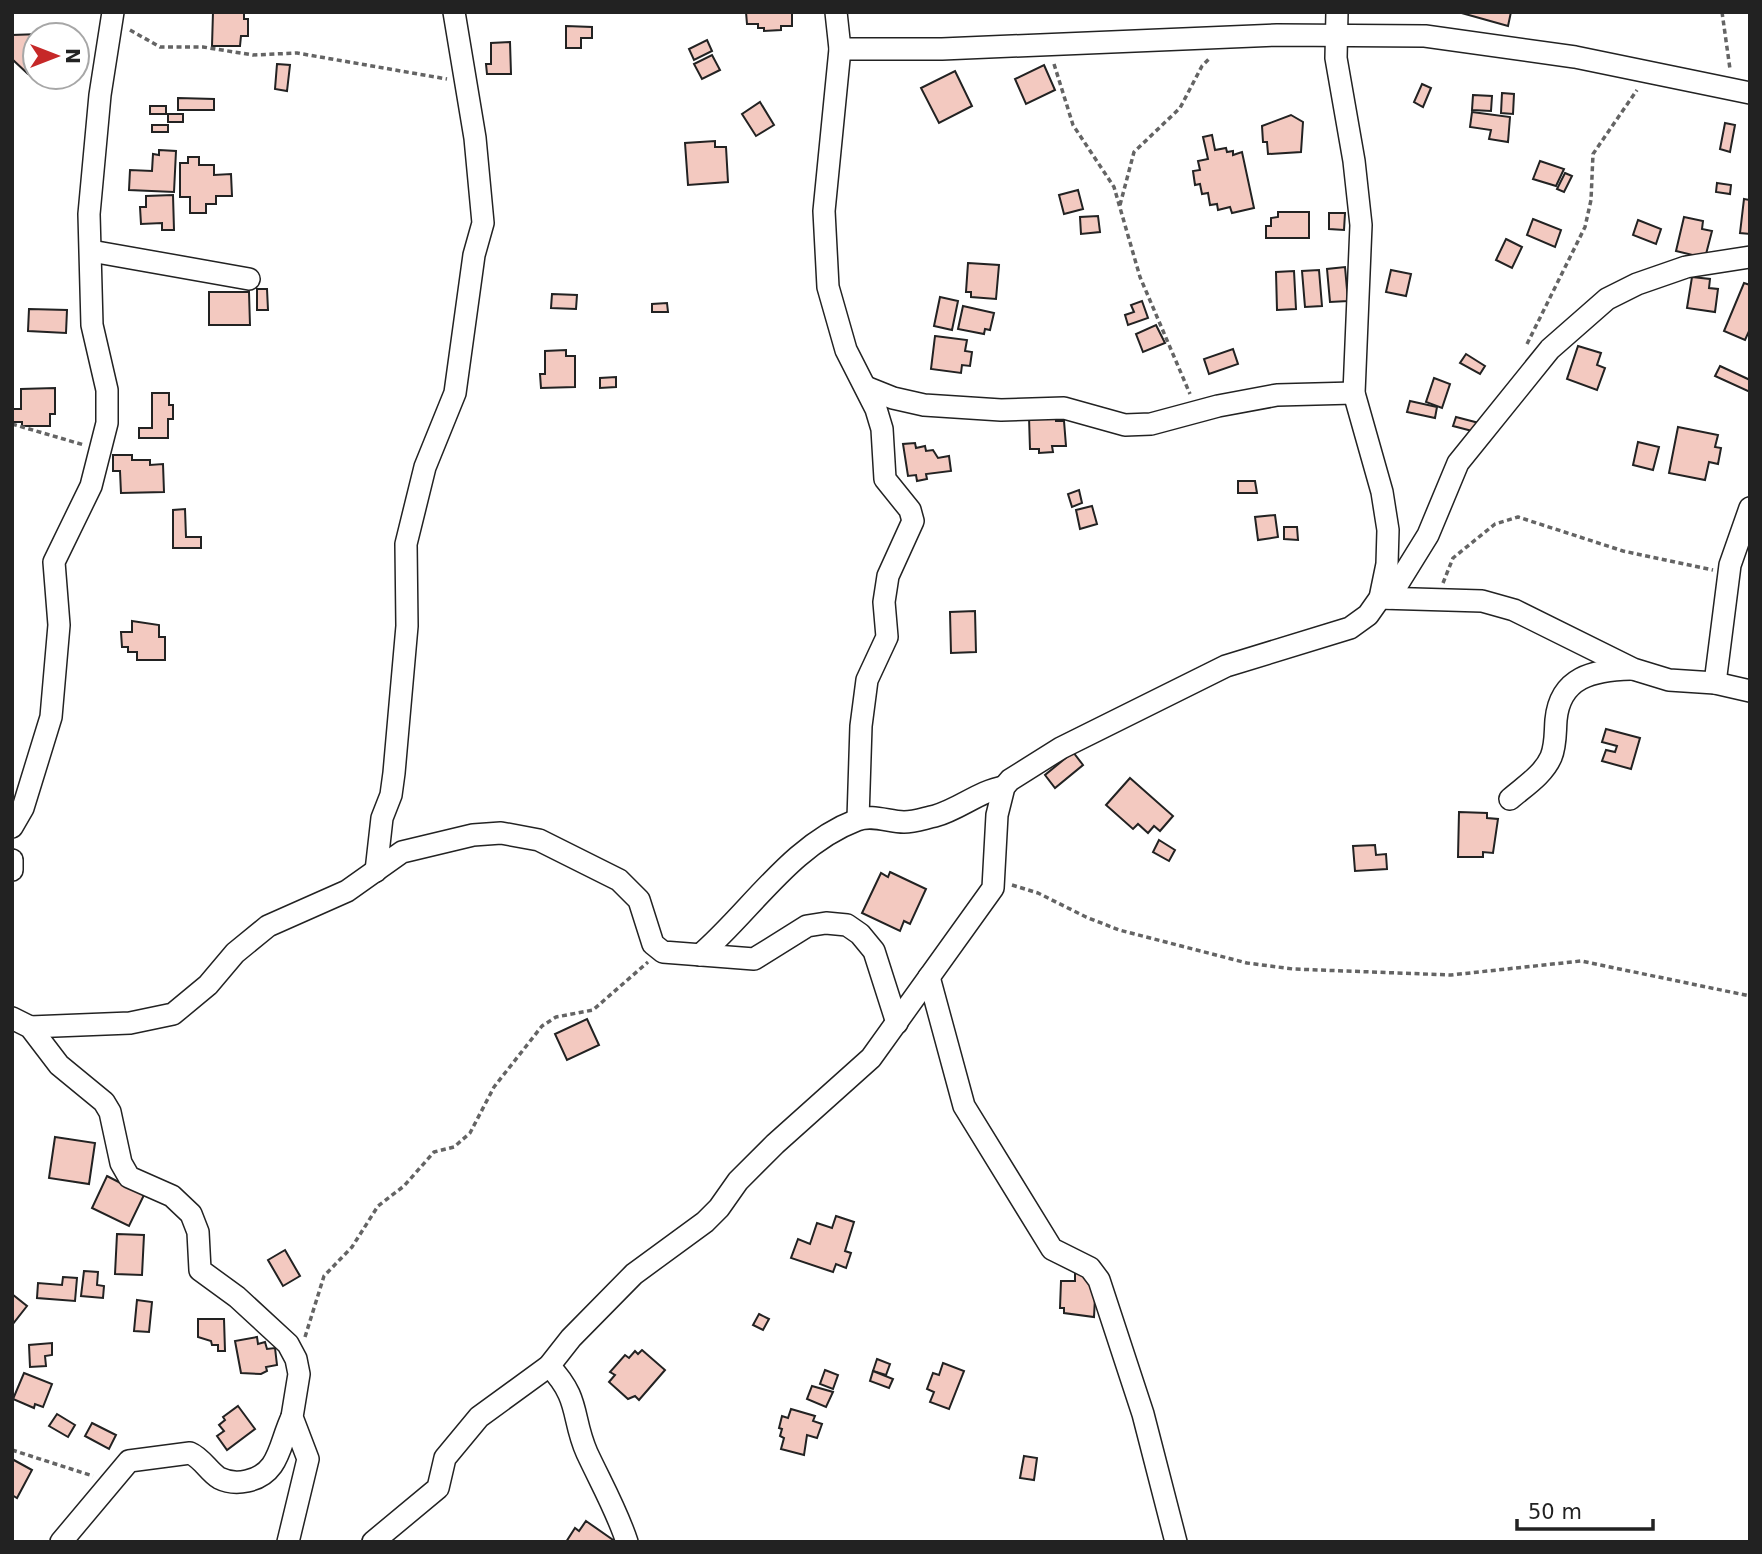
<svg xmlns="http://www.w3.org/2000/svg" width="1762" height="1554" font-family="'DejaVu Sans',sans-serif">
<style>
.building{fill:#f3c9c0;stroke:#222;stroke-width:2}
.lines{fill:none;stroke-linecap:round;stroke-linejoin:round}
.minor-casing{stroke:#222;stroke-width:24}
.path{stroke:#646464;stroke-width:3.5;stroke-dasharray:5 3.5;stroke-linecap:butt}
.minor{stroke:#fff;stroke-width:21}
</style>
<rect width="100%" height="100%" fill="#fff"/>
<!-- building -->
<g class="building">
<path d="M213 12H244V19H248V36H241L240 46H212Z"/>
<path d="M746 12H792V26H781V30L764 31V28H758V24H747Z"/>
<path d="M1458 12H1511L1508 26Z"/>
<path d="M566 26 592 27V38H581V48H566Z"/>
<path d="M41 34 35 35V74H28L12 59V35Z"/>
<path d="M707 40 712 51 694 60 689 49Z"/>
<path d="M510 42 511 74H487L486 64H491V43Z"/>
<path d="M712 55 720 70 702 79 694 64Z"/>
<path d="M277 64 290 65 287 91 275 89Z"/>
<path d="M1044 65 1055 90 1026 104 1015 79Z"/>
<path d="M955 71 972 106 939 123 921 88Z"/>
<path d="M1422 84 1431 88 1423 107 1414 102Z"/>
<path d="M1502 93 1514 94 1513 114 1501 113Z"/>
<path d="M1473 95 1492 96 1491 111 1472 110Z"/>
<path d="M178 98 214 99V110H178Z"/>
<path d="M760 102 774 125 756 136 742 114Z"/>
<rect x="150" y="106" width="16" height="8"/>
<path d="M1472 112 1510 117 1508 142 1489 139 1491 130 1470 127Z"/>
<rect x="168" y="114" width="15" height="8"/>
<path d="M1291 115 1303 122 1301 152 1268 154 1267 142H1263L1262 126Z"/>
<path d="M1725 123 1735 125 1730 152 1720 149Z"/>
<rect x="152" y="125" width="16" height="7"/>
<path d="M1212 135 1215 150 1226 148 1227 152 1233 151V155L1242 152 1254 208 1232 213 1230 207 1218 210 1217 204 1210 205 1208 193 1202 194 1200 184 1195 185 1193 171 1200 170 1198 161 1208 159 1203 137Z"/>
<path d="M715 141V147H726L728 182 688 185 685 143Z"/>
<path d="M159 150 176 151 174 192 129 190 130 170 152 171 153 154 159 155Z"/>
<path d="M188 157H199V165H214V175L231 174 232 196H216V204H206V213H190V197H180V163H188Z"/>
<path d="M1540 161 1564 169 1556 186 1533 179Z"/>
<path d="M1565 173 1572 176 1564 192 1557 189Z"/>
<path d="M1717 183 1731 185 1730 194 1716 192Z"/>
<path d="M1078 190 1083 209 1064 214 1059 195Z"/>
<path d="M173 195 174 230H162V223L141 224 140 207H146V196Z"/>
<path d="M1744 199 1750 200V234L1740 233Z"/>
<path d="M1278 212H1309V238H1266V226H1271V218L1278 217Z"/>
<path d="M1329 213H1345L1344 230 1329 229Z"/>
<path d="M1098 216 1100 232 1081 234 1080 217Z"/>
<path d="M1684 217 1703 221 1702 229 1712 231 1705 258 1676 251Z"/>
<path d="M1533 219 1561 230 1555 247 1527 235Z"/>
<path d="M1638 220 1661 229 1656 244 1633 235Z"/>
<path d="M1506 239 1522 247 1512 268 1496 260Z"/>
<path d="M968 263 999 265 996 299 971 297V292H966Z"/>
<path d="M1345 267 1348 301 1330 302 1327 269Z"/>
<path d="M1319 270 1322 306 1305 307 1302 271Z"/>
<path d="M1391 270 1411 274 1406 296 1386 292Z"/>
<path d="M1294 271 1296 309 1277 310 1276 272Z"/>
<path d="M1692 277 1710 279 1709 288 1718 289 1715 312 1687 308Z"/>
<path d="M1744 283 1750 285V329L1745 340 1724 331Z"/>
<path d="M257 289H267L268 310H257Z"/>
<path d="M209 292H249L250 325H209Z"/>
<path d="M552 294 577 295 576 309 551 308Z"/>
<path d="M940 297 958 301 952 330 934 326Z"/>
<path d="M1142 301 1148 318 1128 325 1125 315 1134 312 1131 305Z"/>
<path d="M667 303 668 312H652V304Z"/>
<path d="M963 306 994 313 990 330 985 329 984 334 958 329Z"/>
<path d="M29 309 67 310 66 333 28 331Z"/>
<path d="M1156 325 1165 343 1143 352 1136 334Z"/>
<path d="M935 336 967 340 965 351 972 352 970 366 962 365 961 373 931 369Z"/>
<path d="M1578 346 1601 353 1597 365 1605 368 1597 390 1567 379Z"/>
<path d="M1233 349 1238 364 1209 374 1204 359Z"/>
<path d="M566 350V356H575V387L541 388 540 374H545V351Z"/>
<path d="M1466 354 1485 366 1480 374 1460 363Z"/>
<path d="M1720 366 1750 380V392L1715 376Z"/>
<path d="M616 377V387L600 388V378Z"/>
<path d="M1434 378 1450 384 1442 408 1426 402Z"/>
<path d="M55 388V414H50V426H22V422H12V409H21V389Z"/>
<path d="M152 393H169V405H173V419H168V438H139V428H152Z"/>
<path d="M1410 401 1437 407 1435 418 1407 412Z"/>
<path d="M1056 415V421H1064L1066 446H1052L1053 452 1039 453V449H1030L1029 417Z"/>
<path d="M1456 417 1479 423 1476 432 1453 426Z"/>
<path d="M1678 427 1718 435 1715 447 1721 448 1718 464 1709 462 1705 480 1669 473Z"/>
<path d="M1638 442 1659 447 1653 470 1633 465Z"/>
<path d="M915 443 916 448 925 446 926 451 933 450 938 458 949 456 951 471 926 474 927 479 917 481 916 475 908 476 903 444Z"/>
<path d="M113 455H132V460H150V465L163 464 164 492 121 493 120 471H113Z"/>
<path d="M1238 481H1255L1257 493H1238Z"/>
<path d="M1079 490 1082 503 1072 507 1068 494Z"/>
<path d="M1092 506 1097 524 1080 529 1076 510Z"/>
<path d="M185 509 186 537H201V548H173V510Z"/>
<path d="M1275 515 1278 537 1258 540 1255 517Z"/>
<path d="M1284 527H1297L1298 540 1284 539Z"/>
<path d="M975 611 976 652 951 653 950 612Z"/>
<path d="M132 621 159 625V637H165V660H137V652H128V647H122L121 632H132Z"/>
<path d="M1606 729 1640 738 1631 769 1602 761 1606 750 1615 752 1617 746 1602 742Z"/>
<path d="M1073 752 1083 765 1055 788 1045 775Z"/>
<path d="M1130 778 1173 816 1160 831 1154 826 1148 833 1138 824 1133 829 1106 805Z"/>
<path d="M1459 812 1487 813V818L1498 819 1493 853 1483 852V857H1458Z"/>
<path d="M1159 840 1175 850 1169 861 1153 852Z"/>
<path d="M1375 845 1376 855 1386 854 1387 869 1355 871 1353 846Z"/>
<path d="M890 872 926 889 910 924 904 921 900 931 862 913 881 873 888 877Z"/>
<path d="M587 1019 599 1045 567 1060 555 1034Z"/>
<path d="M55 1137 95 1143 89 1184 49 1178Z"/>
<path d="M107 1176 144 1195 129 1226 92 1208Z"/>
<path d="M836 1216 854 1222 845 1251 851 1253 846 1268 836 1264 833 1272 791 1258 798 1239 810 1244 817 1223 832 1228Z"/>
<path d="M117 1234 144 1235 142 1275 115 1274Z"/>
<path d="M285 1250 300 1276 283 1286 268 1260Z"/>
<path d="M1075 1270H1084V1278H1096L1094 1317 1064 1313V1308H1060L1061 1281H1075Z"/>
<path d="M84 1271 98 1272 97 1285 104 1286 103 1298 81 1296Z"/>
<path d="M63 1277 77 1278 75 1301 37 1298 38 1283 62 1285Z"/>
<path d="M12 1294 27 1306 12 1325Z"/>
<path d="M137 1300 152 1302 149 1332 134 1331Z"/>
<path d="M759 1314 769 1319 763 1330 753 1325Z"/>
<path d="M198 1319H224L225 1351H218V1345H212L211 1341 198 1337Z"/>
<path d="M257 1337 258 1344 265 1342 267 1349 275 1348 277 1365 266 1367 267 1371 261 1374 241 1373 235 1341Z"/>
<path d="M52 1343V1355L45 1356 46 1366 30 1367 29 1345Z"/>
<path d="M642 1350 665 1370 639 1400 635 1396 628 1399 609 1382 615 1375 610 1372 625 1355 629 1358 635 1351 638 1354Z"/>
<path d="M877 1359 890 1364 886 1375 873 1371Z"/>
<path d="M943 1363 964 1371 949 1409 930 1402 934 1392 927 1389 933 1373 939 1375Z"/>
<path d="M825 1370 838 1375 833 1389 820 1384Z"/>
<path d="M873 1371 893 1379 889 1388 870 1381Z"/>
<path d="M24 1373 52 1384 43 1407 35 1404 34 1408 13 1399Z"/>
<path d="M812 1386 833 1392 826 1407 807 1399Z"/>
<path d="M238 1406 255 1429 227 1450 217 1436 224 1431 219 1425 225 1420 223 1417Z"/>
<path d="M791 1409 815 1416 813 1421 822 1424 817 1438 807 1435 804 1455 781 1449 784 1438 780 1436 782 1429 779 1428 782 1416 788 1418Z"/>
<path d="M57 1414 75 1425 68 1437 49 1426Z"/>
<path d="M92 1423 116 1435 109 1449 85 1436Z"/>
<path d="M1024 1456 1037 1458 1034 1480 1020 1478Z"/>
<path d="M12 1459 32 1470 17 1498 12 1495Z"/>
<path d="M586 1521 616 1542H566L575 1528 579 1531Z"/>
</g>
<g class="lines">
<!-- minor casing -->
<g class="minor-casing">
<g id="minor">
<path d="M836 12 840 49 824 211 828 287 846 350 876 409 882 429 885 479 910 510 913 521 888 576 884 602 887 637 867 680 861 726 858 819"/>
<path d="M840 49H942L1277 35 1425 36 1575 57 1750 93"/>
<path d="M91 251 249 279"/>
<path d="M868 388 893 398 924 405 1001 410 1064 408 1125 425 1151 424 1218 406 1277 395 1354 393"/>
<path d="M1380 598 1482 601 1514 610 1633 669 1669 680 1715 683 1750 691"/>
<path d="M1389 598 1428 535 1458 463 1550 349 1607 299 1637 284 1686 267 1750 257"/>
<path d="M1715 683 1730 565 1750 508"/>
<path d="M1510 799C1525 786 1543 775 1551 757 1556 745 1555 733 1556 720 1560 677 1593 670 1631 669"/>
<path d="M12 827 23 808 51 717 59 625 54 562 91 486 107 423V390L92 325 89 214 100 95 113 12"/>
<path d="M12 860V870"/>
<path d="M376 871 382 818 391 795 394 773 407 626 406 544 425 467 455 393 474 255 483 223 475 138 454 12"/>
<path d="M700 955C751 911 791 845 857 820 872 814 889 822 904 822 915 822 925 818 935 816 960 809 979 791 1004 787"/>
<path d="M929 977 964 1106 1052 1249 1090 1268 1099 1280 1143 1414 1176 1542"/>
<path d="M12 1018 30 1027 59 1065 104 1102 110 1112 121 1163 129 1177 172 1196 191 1214 198 1232 200 1270 237 1297 288 1344 296 1359 299 1374 292 1417 308 1459 288 1542"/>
<path d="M30 1027 130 1023 173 1014 208 985 235 953 268 926 347 891 402 852 473 835 501 833 539 840 619 880 639 900 653 944 663 952 754 959 807 926 826 923 847 925 860 934 874 951 897 1023"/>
<path d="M549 1366C581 1399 571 1417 587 1453 601 1483 617 1511 627 1542"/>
<path d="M61 1542 129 1461 190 1453C202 1458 208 1471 219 1478 227 1482 238 1483 247 1481 280 1474 279 1444 292 1417"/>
<path d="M373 1542 438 1488 445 1458 479 1417 549 1366 571 1338 634 1274 705 1222 719 1208 738 1181 775 1144 871 1058 993 888 997 815 1004 787 1010 780 1061 748 1226 666 1350 628 1368 615 1380 598 1387 564 1388 530 1382 492 1354 393 1361 225 1354 161 1336 58 1337 12"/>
</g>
</g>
<!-- path -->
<g class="path">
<path d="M1722 12 1730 69"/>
<path d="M130 30 160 47H203L253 55 297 53 447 79"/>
<path d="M1054 64 1073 125 1114 187 1140 277 1190 394"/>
<path d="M1120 205 1134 152 1180 108 1202 66 1210 58"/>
<path d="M1527 344 1585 227 1591 200 1593 154 1637 90"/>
<path d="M12 424 84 445"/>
<path d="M1443 583 1453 558 1495 524 1518 517 1623 551 1713 570"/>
<path d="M1012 885 1038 893 1086 917 1119 930 1247 963 1293 969 1451 975 1581 961 1750 996"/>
<path d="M305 1337 324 1276 352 1247 378 1206 404 1186 434 1152 454 1147 470 1133 494 1087 542 1026 556 1017 593 1010 648 962"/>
<path d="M12 1450 93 1476"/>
</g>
<!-- minor -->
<use href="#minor" class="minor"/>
</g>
<!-- border -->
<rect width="1762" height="1554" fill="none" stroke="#222222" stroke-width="28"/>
<!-- north arrow -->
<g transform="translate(56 56) rotate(90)"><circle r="33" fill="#ffffff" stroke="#a7a7a7" stroke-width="2"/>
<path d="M0-5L12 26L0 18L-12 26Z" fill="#c62828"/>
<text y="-10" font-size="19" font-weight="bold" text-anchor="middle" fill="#222222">N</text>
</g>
<!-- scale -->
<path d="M1517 1519v10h136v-10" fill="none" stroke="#222222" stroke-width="3.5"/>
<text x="1528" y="1519" font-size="21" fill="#222222" stroke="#ffffff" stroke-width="5" paint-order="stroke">50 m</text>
</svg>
